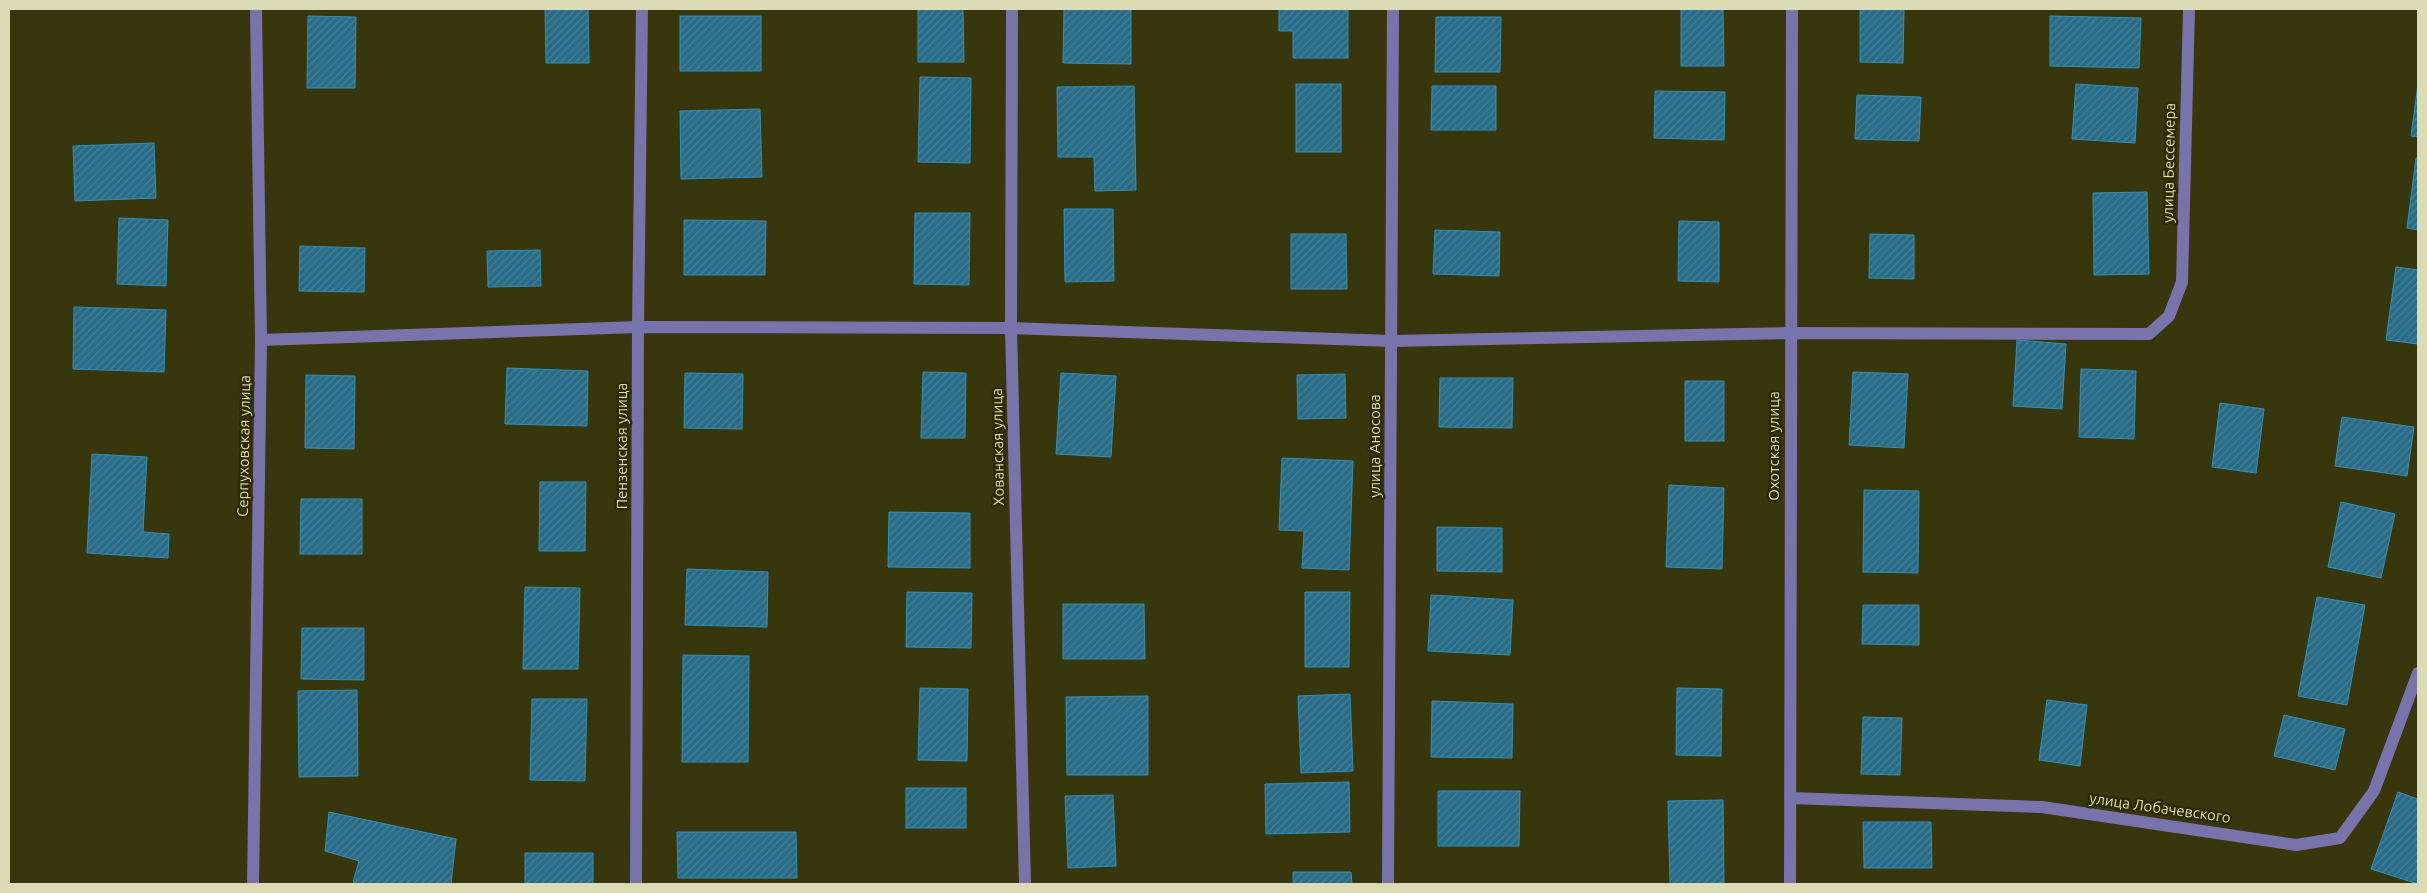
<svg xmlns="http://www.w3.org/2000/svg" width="2427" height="893" font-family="Ubuntu,sans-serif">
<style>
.building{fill:url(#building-hatch);stroke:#348fb4}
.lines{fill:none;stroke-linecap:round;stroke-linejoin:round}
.minor{stroke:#7973ab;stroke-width:12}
.labels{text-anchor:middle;stroke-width:5;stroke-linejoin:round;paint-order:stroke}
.street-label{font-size:15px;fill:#dbdcb6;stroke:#2d2c01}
</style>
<defs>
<pattern id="building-hatch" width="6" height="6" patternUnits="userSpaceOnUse" patternTransform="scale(1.25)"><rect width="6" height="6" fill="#276b87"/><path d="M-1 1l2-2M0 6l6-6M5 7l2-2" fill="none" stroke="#468096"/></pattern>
</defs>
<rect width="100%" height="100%" fill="#37360c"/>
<!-- building -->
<g class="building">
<path d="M545 9H588L589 63H546Z"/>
<path d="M918 9H963L964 62H918Z"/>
<path d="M1064 9H1131V64L1063 63Z"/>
<path d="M1279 9H1348V58H1293V31H1279Z"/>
<path d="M1681 9H1723L1724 66H1681Z"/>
<path d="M1860 9H1904L1903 63 1860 62Z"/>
<path d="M308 16 356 17 355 88H307Z"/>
<rect x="680" y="16" width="81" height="55"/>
<path d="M2050 16 2141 18 2139 68 2050 66Z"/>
<path d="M1436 17H1501L1500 72H1435Z"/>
<path d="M920 77 971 78 970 163 918 162Z"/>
<rect x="1296" y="84" width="45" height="68"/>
<path d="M2076 84 2138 88 2135 143 2072 139Z"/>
<path d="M2418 84V137L2411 136Z"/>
<path d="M1134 86 1136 190 1095 191 1094 157H1058L1057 87Z"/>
<path d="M1432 86H1496V130H1431Z"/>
<path d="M1655 91 1725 92 1724 140 1654 138Z"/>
<path d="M1857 95 1921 97 1919 141 1855 139Z"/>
<path d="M760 109 762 177 681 179 680 111Z"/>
<path d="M154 143 156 198 75 201 73 146Z"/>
<path d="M2416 158H2418V230L2407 228Z"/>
<path d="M2147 192 2149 274 2094 275 2093 193Z"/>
<path d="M1064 209H1113L1114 281 1065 282Z"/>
<path d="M915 213H970L969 285 914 284Z"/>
<path d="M119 218 168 220 166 286 117 284Z"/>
<path d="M684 220 766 221 765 275H684Z"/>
<path d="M1679 221 1719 222V282L1678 281Z"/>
<path d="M1435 230 1500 232 1499 276 1433 274Z"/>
<path d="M1291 234H1346L1347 289H1291Z"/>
<path d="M1870 234 1914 235V279L1869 278Z"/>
<path d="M300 246 365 248 364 292 299 291Z"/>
<path d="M540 250 541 286 488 287 487 251Z"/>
<path d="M2396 267 2418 270V344L2386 340Z"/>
<path d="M74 307 166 310 164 372 73 369Z"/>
<path d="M2017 340 2066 344 2062 409 2013 406Z"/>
<path d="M507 368 588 371 587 426 505 424Z"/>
<path d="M2081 369 2136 371 2134 439 2079 437Z"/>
<path d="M923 372 966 373 965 438H921Z"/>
<path d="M1853 372 1908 374 1904 448 1849 445Z"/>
<path d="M685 373 743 374 742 429 684 428Z"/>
<path d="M1061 373 1116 376 1111 457 1056 454Z"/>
<path d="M1345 374 1346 418 1298 419 1297 375Z"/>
<path d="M306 375 355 376 354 449 305 448Z"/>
<path d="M1440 378H1513L1512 428 1439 427Z"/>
<rect x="1685" y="381" width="39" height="60"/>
<path d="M2220 403 2264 409 2256 473 2212 467Z"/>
<path d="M2342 417 2414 427 2407 476 2335 466Z"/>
<path d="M92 454 147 457 143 532 169 534 168 558 87 553Z"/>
<path d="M1282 458 1353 461 1349 570 1302 568 1304 531 1279 530Z"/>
<path d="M540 482H586L585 551H539Z"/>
<path d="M1669 485 1724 488 1722 569 1666 567Z"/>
<path d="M1864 490 1919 491 1918 573 1863 572Z"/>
<path d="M301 499H362V554H300Z"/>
<path d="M2341 502 2395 514 2381 578 2328 567Z"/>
<path d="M889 512 970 513V568L888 567Z"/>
<path d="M1437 527 1502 528V572L1437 571Z"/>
<path d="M687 569 768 572 767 627 685 625Z"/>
<path d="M525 587 580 588 578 669H523Z"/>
<path d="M907 592 972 593 971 648 906 647Z"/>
<path d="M1305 592H1350L1349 667H1305Z"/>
<path d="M1431 595 1513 600 1510 655 1428 651Z"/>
<path d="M2317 597 2365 605 2347 705 2298 696Z"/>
<path d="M1063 604H1144L1145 659H1063Z"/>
<path d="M1863 605H1919V645L1862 644Z"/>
<path d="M302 628H364V680L301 679Z"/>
<path d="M683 655 749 656 748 762H682Z"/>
<path d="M920 688 968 689 967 761 918 760Z"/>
<path d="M1677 688 1722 689 1721 756 1676 755Z"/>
<path d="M357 690 358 776 299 777 298 691Z"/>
<path d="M1350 694 1353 771 1301 773 1298 696Z"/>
<path d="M1148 696V775H1067L1066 697Z"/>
<path d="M532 699H587L585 781 530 780Z"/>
<path d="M2047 700 2087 705 2080 766 2039 760Z"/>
<path d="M1432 701 1513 704 1512 758 1431 757Z"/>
<path d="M2284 715 2345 729 2335 770 2274 756Z"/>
<path d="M1863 717 1902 718 1900 775 1861 774Z"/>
<path d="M1349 782 1350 832 1266 834 1265 784Z"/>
<rect x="906" y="788" width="60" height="40"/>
<path d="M1438 791H1520L1519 846H1438Z"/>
<path d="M2398 792 2418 799V884L2371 869Z"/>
<path d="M1113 795 1116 866 1068 868 1065 796Z"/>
<path d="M1723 800 1724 883 1670 884 1668 801Z"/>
<path d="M329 812 456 839 451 884H359L353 882 359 861 325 851Z"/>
<path d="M1863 822H1931L1932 868H1864Z"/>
<path d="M677 832H796L797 878H678Z"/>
<rect x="525" y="853" width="68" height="31"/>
<path d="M1293 872H1351L1352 884H1293Z"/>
</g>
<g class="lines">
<!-- minor -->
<g class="minor">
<path d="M1012 9 1011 328 1025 884"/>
<path d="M261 340 638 327 1011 328 1392 341 1791 333 2149 334 2169 316 2182 282 2189 9"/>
<path d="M1791 798 2042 807 2296 845 2340 838 2374 791 2418 673"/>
<path d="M253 884 261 340 256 9"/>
<path d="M636 884 638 327 642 9"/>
<path d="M1388 884 1393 9"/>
<path d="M1790 884 1792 9"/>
</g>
</g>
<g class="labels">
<!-- street labels -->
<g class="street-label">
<text transform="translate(2169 163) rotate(-89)" y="5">улица Бессемера</text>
<text transform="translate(244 446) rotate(-89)" y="5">Серпуховская улица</text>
<text transform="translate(622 446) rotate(-90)" y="5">Пензенская улица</text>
<text transform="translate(1375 446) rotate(-90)" y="5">улица Аносова</text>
<text transform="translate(1774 446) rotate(-90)" y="5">Охотская улица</text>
<text transform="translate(998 447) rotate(-91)" y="5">Хованская улица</text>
<text transform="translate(2160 808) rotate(8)" y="5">улица Лобачевского</text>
</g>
</g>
<!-- border -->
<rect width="2427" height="893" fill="none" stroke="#dbdcb6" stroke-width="20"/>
</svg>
